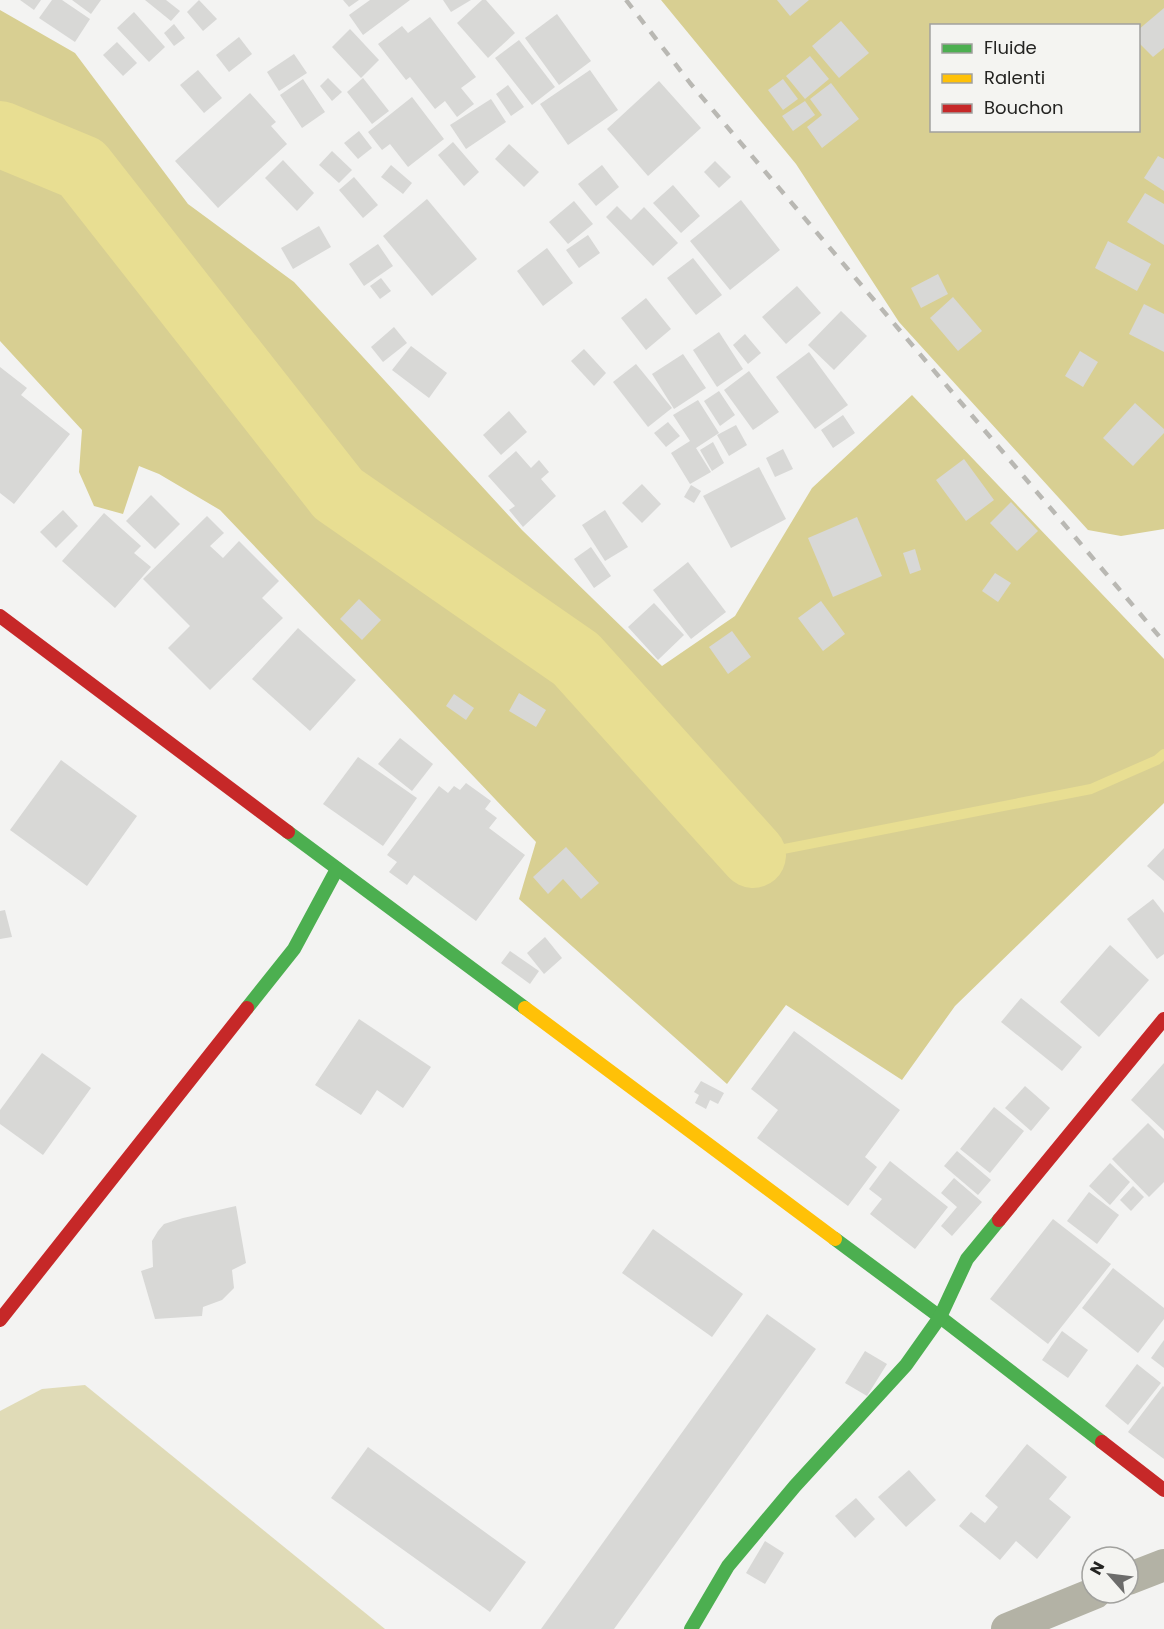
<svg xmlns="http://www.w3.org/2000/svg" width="1164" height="1629" font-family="Poppins,sans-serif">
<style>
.green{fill:#e0dbb7}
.forest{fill:#d8cf92;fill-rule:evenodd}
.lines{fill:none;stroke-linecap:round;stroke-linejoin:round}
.stream{stroke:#e8de92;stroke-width:10}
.river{stroke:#e8de92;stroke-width:66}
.building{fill:#d8d8d6}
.street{stroke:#b3b2a5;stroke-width:32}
.fast{stroke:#4caf50;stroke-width:14}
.slow{stroke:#ffc107;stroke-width:14}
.jam{stroke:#c62828;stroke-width:14}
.rail{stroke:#b9b8b3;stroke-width:4.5;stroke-dasharray:10 10;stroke-linecap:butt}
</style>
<rect width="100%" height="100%" fill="#f3f3f2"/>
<!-- green -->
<path class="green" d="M85 1385 385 1629H0V1411L42 1389Z"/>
<!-- forest -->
<g class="forest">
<path d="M661 0H1164V529L1121 536 1088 530 899 322 796 164ZM932 26H1138V130H932Z"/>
<path d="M0 10 75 53 188 204 294 282 522 530 662 666 735 616 812 488 912 395 1164 659V803L955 1006 902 1080 786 1005 727 1084 519 899 536 842 220 510 159 474 139 466 123 514 94 506 79 472 82 430 0 341Z"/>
</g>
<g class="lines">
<!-- stream -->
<path class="stream" d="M753 855 1091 789 1157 760 1164 754"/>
<!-- river -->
<path class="river" d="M0 134 82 168 338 494 576 659 753 855"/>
</g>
<!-- building -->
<g class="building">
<path d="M20 0H41L34 10Z"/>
<path d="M52 0H62L90 19 75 42 39 18Z"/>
<path d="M72 0H101L91 14Z"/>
<path d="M145 0H166L180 11 171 21Z"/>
<path d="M199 0 217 19 203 31 187 12Z"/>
<path d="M343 0H359L349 7Z"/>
<path d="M370 0H410L363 35 349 15Z"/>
<path d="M443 0H471L451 12Z"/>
<path d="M482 0H486L515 33 488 58 457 23Z"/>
<path d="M777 0H809L790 16Z"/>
<path d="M1164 8V48L1153 57 1138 42V30Z"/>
<path d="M134 12 165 47 149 62 117 28Z"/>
<path d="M557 14 591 61 559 85 525 38Z"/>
<path d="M430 17 476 77 461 88 474 104 457 117 445 101 435 109 410 77 406 80 378 44 402 26 408 33Z"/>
<path d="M841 21 869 53 839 78 812 46Z"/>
<path d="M174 24 185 38 174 46 164 33Z"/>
<path d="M350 29 379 60 361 78 332 47Z"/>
<path d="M239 37 252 54 229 72 216 55Z"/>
<path d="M519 40 555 87 532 105 495 58Z"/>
<path d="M117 42 137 63 123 76 103 55Z"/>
<path d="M294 54 307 73 279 91 267 72Z"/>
<path d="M810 56 829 79 805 99 786 76Z"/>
<path d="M198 70 222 98 204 113 180 85Z"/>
<path d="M590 70 618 110 568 145 540 104Z"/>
<path d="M328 78 342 92 332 101 320 86Z"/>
<path d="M363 78 389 111 372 124 347 92Z"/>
<path d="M303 79 325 112 302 128 280 95Z"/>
<path d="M783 79 798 99 783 110 768 90Z"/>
<path d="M659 81 701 128 648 176 607 129Z"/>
<path d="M831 83 859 119 822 148 807 127 822 115 810 99Z"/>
<path d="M508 85 524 107 511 116 496 94Z"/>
<path d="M250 93 276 122 271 126 287 144 218 208 175 161Z"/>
<path d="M412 97 444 139 408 167 390 144 382 150 368 132Z"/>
<path d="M491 99 506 122 466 149 450 125Z"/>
<path d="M805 101 815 115 793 131 782 116Z"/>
<path d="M359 131 372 148 358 159 344 143Z"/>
<path d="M453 142 479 172 464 186 438 155Z"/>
<path d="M509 144 539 172 524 187 495 159Z"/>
<path d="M332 151 352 170 339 183 319 165Z"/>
<path d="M1158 156 1164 159V191L1144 178Z"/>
<path d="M283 160 314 193 297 211 265 178Z"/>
<path d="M715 161 731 177 719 188 704 172Z"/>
<path d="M391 165 412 183 403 194 381 177Z"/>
<path d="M602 165 619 187 596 206 578 184Z"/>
<path d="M354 177 378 205 363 218 339 190Z"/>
<path d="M673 185 700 216 681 233 653 203Z"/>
<path d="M1145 193 1164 204V245L1127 222Z"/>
<path d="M427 199 477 259 432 296 383 236Z"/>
<path d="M741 200 780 250 730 290 690 241Z"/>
<path d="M574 201 593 224 568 244 549 222Z"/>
<path d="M617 206 631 220 644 207 678 243 653 266 606 217Z"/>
<path d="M319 226 331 247 293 269 281 248Z"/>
<path d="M588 235 600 253 579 268 566 250Z"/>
<path d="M1108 241 1151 264 1137 291 1095 268Z"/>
<path d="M378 244 393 266 364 286 349 264Z"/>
<path d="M547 248 573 283 543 306 517 271Z"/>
<path d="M693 258 722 295 696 315 667 278Z"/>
<path d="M938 274 948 294 921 308 911 288Z"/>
<path d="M381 278 391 291 380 299 370 286Z"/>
<path d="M797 286 821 313 786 344 762 317Z"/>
<path d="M953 297 982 331 958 351 930 318Z"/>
<path d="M646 298 671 329 646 350 621 318Z"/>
<path d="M1144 304 1164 314V352L1129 334Z"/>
<path d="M841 311 867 336 834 370 808 345Z"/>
<path d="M394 327 407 343 383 362 371 347Z"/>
<path d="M719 332 743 369 717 387 693 350Z"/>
<path d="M745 334 761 353 748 364 733 345Z"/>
<path d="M411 346 447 373 429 398 392 370Z"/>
<path d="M584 349 606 373 594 386 571 361Z"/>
<path d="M1080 351 1098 362 1083 387 1065 376Z"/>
<path d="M809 352 848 405 815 429 776 377Z"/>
<path d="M683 354 706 388 674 409 652 374Z"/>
<path d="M636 364 672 408 648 427 613 382Z"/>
<path d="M0 367 27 388 21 395 70 434 14 504 0 493Z"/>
<path d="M749 371 779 412 753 430 724 390Z"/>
<path d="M719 391 735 415 720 426 704 401Z"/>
<path d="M698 400 719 433 696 448 711 472 690 484 671 453 690 441 673 415Z"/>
<path d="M1135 403 1164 429V433L1133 466 1103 438Z"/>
<path d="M509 411 527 432 501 455 483 435Z"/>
<path d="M843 415 855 433 833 448 821 430Z"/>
<path d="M668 422 680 436 666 447 654 433Z"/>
<path d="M736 425 747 445 729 456 717 435Z"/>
<path d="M713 442 724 463 712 471 700 450Z"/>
<path d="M783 449 793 469 775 477 766 458Z"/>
<path d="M516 451 531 468 539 460 549 472 541 479 556 496 523 527 509 510 515 506 488 476Z"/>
<path d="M964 459 994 500 966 521 936 480Z"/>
<path d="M759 467 786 519 731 548 703 496Z"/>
<path d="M642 484 661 504 642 523 622 503Z"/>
<path d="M691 485 701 491 694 503 684 497Z"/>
<path d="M151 495 180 524 155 549 126 521Z"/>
<path d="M1011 502 1038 531 1017 551 990 523Z"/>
<path d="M63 510 78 526 56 548 40 532Z"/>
<path d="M605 510 628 547 605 561 582 525Z"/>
<path d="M104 513 141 546 134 553 151 567 115 608 62 561Z"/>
<path d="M207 516 224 533 210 546 223 558 239 541 279 581 262 598 283 618 210 690 168 648 190 626 143 579Z"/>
<path d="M857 517 882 576 833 597 808 538Z"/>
<path d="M591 547 611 576 594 588 574 559Z"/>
<path d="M915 549 921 570 910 574 903 553Z"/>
<path d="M688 562 726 612 691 639 653 590Z"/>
<path d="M995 573 1011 583 998 602 982 591Z"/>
<path d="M359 599 381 620 362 640 340 619Z"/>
<path d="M821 601 845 634 823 651 798 618Z"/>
<path d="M654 603 684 635 658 660 628 627Z"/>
<path d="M298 628 356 680 310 731 252 679Z"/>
<path d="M732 631 751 657 728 674 709 647Z"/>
<path d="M519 693 546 710 536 727 509 711Z"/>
<path d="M454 694 474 708 466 720 446 706Z"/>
<path d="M400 738 433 764 412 791 378 764Z"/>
<path d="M358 757 417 798 383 846 323 804Z"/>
<path d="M61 760 137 816 87 886 10 830Z"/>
<path d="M466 783 491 801 485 809 497 818 489 828 525 855 476 921 414 875 407 885 389 872 397 862 387 855 439 786 448 793 454 786 460 790Z"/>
<path d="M566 847 599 883 581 899 563 879 548 894 533 877Z"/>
<path d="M1164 848V881L1147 866Z"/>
<path d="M1153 899 1164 913V954L1157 959 1127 919Z"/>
<path d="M5 910 12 937 0 939V911Z"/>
<path d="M545 937 562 958 544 974 527 953Z"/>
<path d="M1110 945 1149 980 1099 1037 1060 1002Z"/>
<path d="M510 951 539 971 530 984 501 963Z"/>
<path d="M1021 998 1082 1047 1062 1071 1001 1022Z"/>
<path d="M359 1019 431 1067 403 1108 377 1090 361 1115 315 1085Z"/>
<path d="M794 1031 900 1110 865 1157 877 1167 848 1206 757 1138 778 1110 751 1089Z"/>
<path d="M42 1053 91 1088 43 1155 0 1124V1110Z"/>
<path d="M1164 1063V1131L1131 1100Z"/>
<path d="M701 1081 724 1093 718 1104 710 1100 706 1109 695 1103 699 1095 694 1092Z"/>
<path d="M1025 1086 1050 1108 1031 1131 1005 1108Z"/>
<path d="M994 1107 1024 1131 990 1173 960 1149Z"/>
<path d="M1148 1123 1164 1139V1182L1149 1197 1112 1159Z"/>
<path d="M957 1151 991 1180 978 1195 944 1166Z"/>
<path d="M890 1161 948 1207 915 1249 870 1214 882 1199 869 1189Z"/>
<path d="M1110 1163 1130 1182 1110 1205 1089 1186Z"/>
<path d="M954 1178 982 1202 952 1236 941 1226 957 1207 941 1193Z"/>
<path d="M1133 1186 1144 1197 1131 1211 1120 1200Z"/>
<path d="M1089 1192 1119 1215 1097 1244 1067 1221Z"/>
<path d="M236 1206 246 1263 232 1270 234 1288 222 1300 203 1307 202 1316 155 1319 141 1271 153 1267 152 1241 158 1231 164 1224 183 1218Z"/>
<path d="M1053 1219 1111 1264 1048 1344 990 1299Z"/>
<path d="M653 1229 743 1294 712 1337 622 1273Z"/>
<path d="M1113 1268 1164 1308V1319L1138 1353 1082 1308Z"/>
<path d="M767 1314 816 1349 614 1629H541Z"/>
<path d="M1062 1331 1088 1350 1068 1378 1042 1360Z"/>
<path d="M1164 1340V1368L1151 1358Z"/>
<path d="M865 1351 887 1364 867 1396 845 1383Z"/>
<path d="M1137 1364 1161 1383 1128 1425 1105 1406Z"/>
<path d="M1163 1386 1164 1387V1459L1128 1432Z"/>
<path d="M1027 1444 1067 1477 1049 1499 1071 1517 1037 1559 1016 1541 1000 1560 959 1526 971 1512 985 1523 998 1507 985 1496Z"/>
<path d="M368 1447 526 1562 490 1612 331 1498Z"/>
<path d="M909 1470 936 1500 906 1527 878 1497Z"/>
<path d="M856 1498 875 1519 855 1538 835 1516Z"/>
<path d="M765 1541 784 1553 765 1584 746 1573Z"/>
</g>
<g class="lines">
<!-- street -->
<g class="street">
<path d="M1128 1579 1164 1565"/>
<path d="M1007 1629 1095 1593"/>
</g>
<!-- fast -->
<g class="fast">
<path d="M288 832 525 1008"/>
<path d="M247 1008 294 949 337 869"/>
<path d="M835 1239 940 1317 1102 1442"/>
<path d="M691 1629 728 1566 795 1486 906 1365 940 1317 967 1259 999 1220"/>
</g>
<!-- slow -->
<path class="slow" d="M525 1008 835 1239"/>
<!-- jam -->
<g class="jam">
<path d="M0 616 288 832"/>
<path d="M999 1220 1164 1019"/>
<path d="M0 1320 247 1008"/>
<path d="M1102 1442 1164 1490"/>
</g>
<!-- rail -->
<path class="rail" d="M626 0 690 83 1164 642"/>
</g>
<!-- legend -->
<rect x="930" y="24" width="210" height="108" fill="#f4f4f1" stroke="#a1a19e" stroke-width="1.5"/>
<rect x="942" y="44" width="30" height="9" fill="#4caf50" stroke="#a1a19e" stroke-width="1.5"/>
<text x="984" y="54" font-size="18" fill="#242422">Fluide</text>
<rect x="942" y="74" width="30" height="9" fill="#ffc107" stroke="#a1a19e" stroke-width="1.5"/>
<text x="984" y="84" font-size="18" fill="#242422">Ralenti</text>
<rect x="942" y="104" width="30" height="9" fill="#c62828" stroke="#a1a19e" stroke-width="1.5"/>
<text x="984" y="114" font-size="18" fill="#242422">Bouchon</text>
<!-- north arrow -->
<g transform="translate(1110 1575) rotate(298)"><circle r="28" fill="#f4f4f1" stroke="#a1a19e" stroke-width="1.5"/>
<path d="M0-4.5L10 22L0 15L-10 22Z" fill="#6c6c6b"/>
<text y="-9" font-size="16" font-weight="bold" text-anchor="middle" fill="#242422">N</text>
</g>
</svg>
